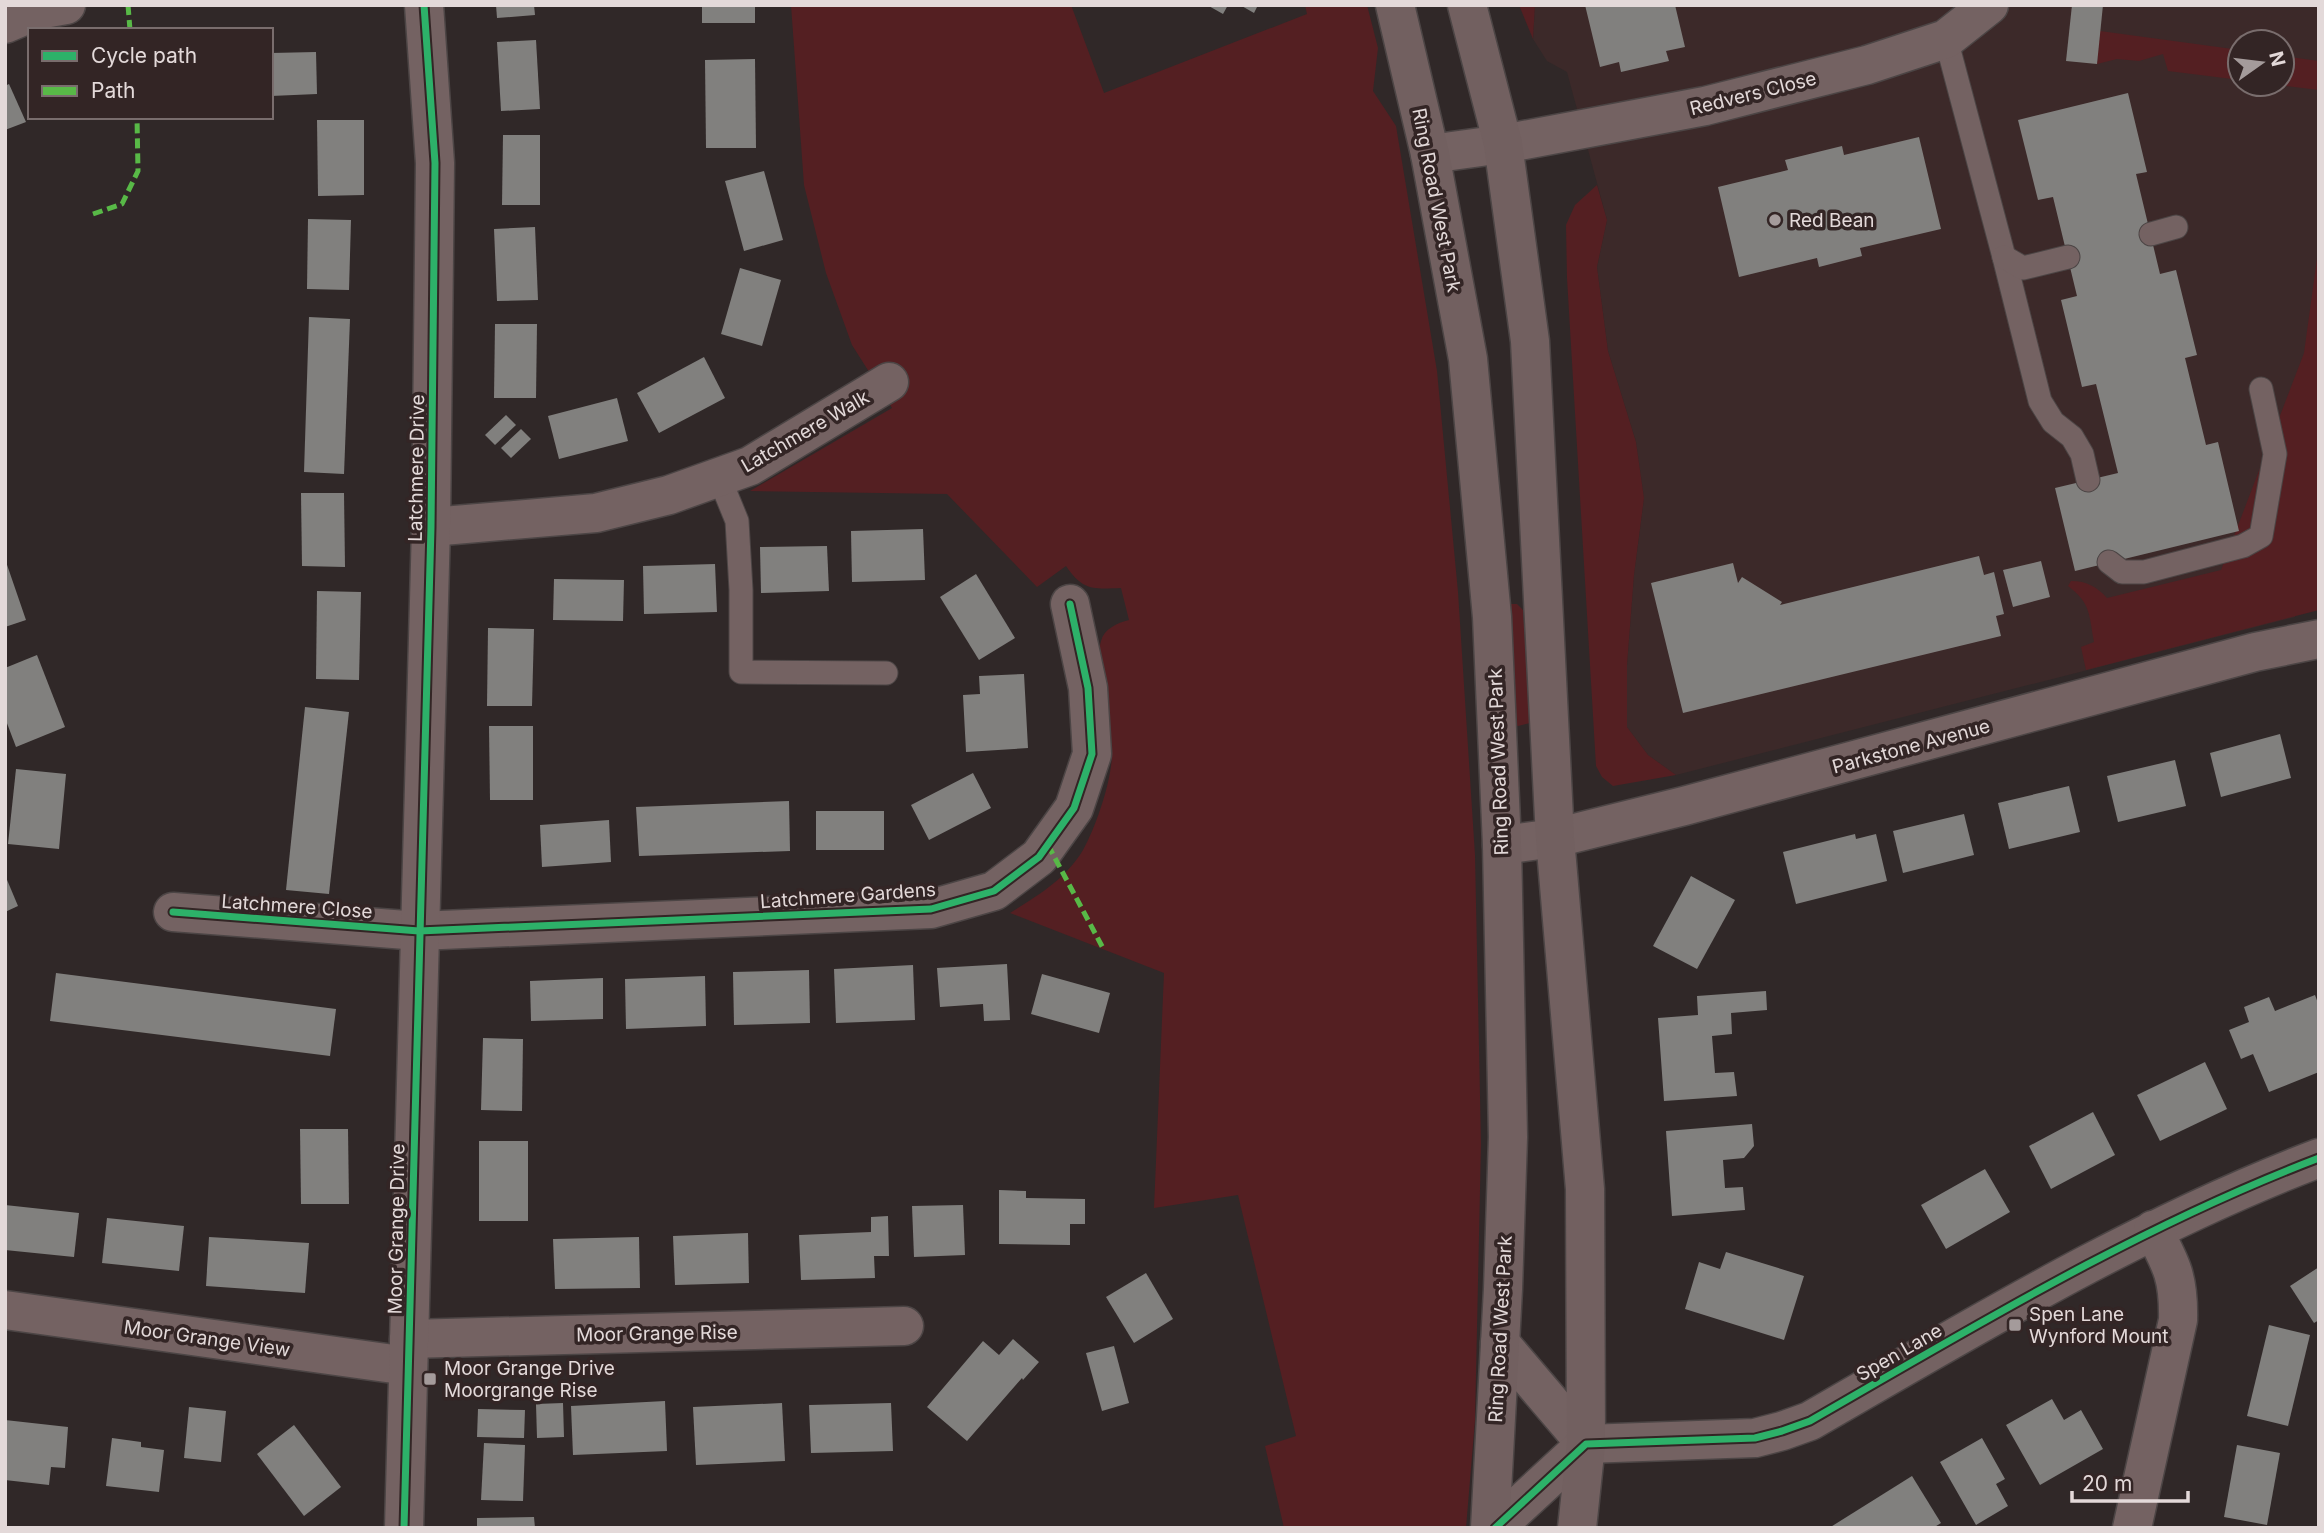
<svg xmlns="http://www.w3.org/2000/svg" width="2324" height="1533" font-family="Inter,sans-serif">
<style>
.built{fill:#3c2929;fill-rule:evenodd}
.green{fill:#541f22}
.building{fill:#81807e}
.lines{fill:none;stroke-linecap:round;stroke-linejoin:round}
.service-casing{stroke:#4c4545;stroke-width:25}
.minor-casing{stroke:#4c4545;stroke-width:41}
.trunk-casing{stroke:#4c4545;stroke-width:41}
.service{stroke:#746262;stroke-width:23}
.minor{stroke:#746262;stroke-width:38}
.trunk{stroke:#726060;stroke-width:38}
.quiet{stroke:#58b947;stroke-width:5;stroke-dasharray:10 5;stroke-linecap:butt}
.cycleway-casing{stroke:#332525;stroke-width:11}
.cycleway{stroke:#2db169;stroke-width:7}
.poi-dot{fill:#a49b9b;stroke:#332525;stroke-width:2.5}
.labels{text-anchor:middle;stroke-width:7;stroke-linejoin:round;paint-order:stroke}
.street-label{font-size:19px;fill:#e3d9d9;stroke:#332525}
.poi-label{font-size:19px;fill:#e3d9d9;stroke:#332525;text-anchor:start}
</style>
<rect width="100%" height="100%" fill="#302828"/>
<!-- built -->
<path class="built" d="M1535 5H2319V436L2295 617 1676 775 1648 755 1627 727V665L1634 575 1644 498 1636 442 1608 351 1597 267 1607 220 1567 72 1547 61 1533 39ZM2240 42H2282V84H2240Z"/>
<!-- green -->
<g class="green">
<path d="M791 5H1071L1104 93 1307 14 1305 5H1367L1378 48 1373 91 1396 126 1437 371 1458 592 1475 855 1481 1144 1475 1420 1466 1528H1284L1265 1446 1296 1436 1238 1195 1154 1208 1164 973 1010 913C1037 896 1066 879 1083 850 1096 827 1112 780 1112 753 1112 724 1094 665 1101 641 1104 629 1117 623 1129 620L1121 588C1093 589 1083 591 1066 566L1037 587 947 494 750 491 892 408 852 345 826 273 804 185Z"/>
<path d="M1519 5H1535L1533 39Z"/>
<path d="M2100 31 2240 50V80L2168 71 2163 54 2139 61 2117 59 2097 64Z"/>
<path d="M2282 56 2319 61V90L2269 84H2282Z"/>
<path d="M1597 185 1607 220 1597 267 1608 351 1636 442 1644 498 1634 575 1627 665V727L1648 755 1676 775 1613 786 1602 777 1596 766 1567 278 1566 225 1575 205Z"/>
<path d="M2319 244V610L2086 670 2081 647 2094 642C2089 615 2091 603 2068 586L2071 581C2087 581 2097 587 2107 598L2221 570 2304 353Z"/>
<path d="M1510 604H1517L1523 610 1530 723 1518 726 1514 724 1505 606Z"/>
</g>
<!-- building -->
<g class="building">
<path d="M496 5H534L535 15 497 18Z"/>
<rect x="702" y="5" width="53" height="18"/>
<path d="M1207 5H1228L1223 14Z"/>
<path d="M1240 5H1258L1254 13Z"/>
<path d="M1585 5H1675L1685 47 1666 51 1669 61 1621 72 1619 62 1600 67Z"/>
<path d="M2072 5H2103L2097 64 2066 61Z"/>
<path d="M536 40 540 109 501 111 497 42Z"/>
<path d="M316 52 317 94 271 96V53Z"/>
<path d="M755 59 756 148H706L705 60Z"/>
<path d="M9 84 26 122 5 130V86Z"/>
<path d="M2128 93 2147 172 2136 174 2160 274 2176 270 2197 355 2185 358 2206 445 2218 442 2239 531 2075 571 2055 488 2118 473 2096 384 2082 387 2061 300 2077 296 2053 197 2038 200 2018 120Z"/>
<path d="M317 120H364V195L318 196Z"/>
<path d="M503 135H540V205H502Z"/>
<path d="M1919 137 1941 229 1860 248 1862 256 1819 267 1817 258 1739 277 1718 187 1788 170 1785 160 1842 146 1844 155Z"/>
<path d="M764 171 783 240 744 251 725 181Z"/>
<path d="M308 219 351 220 349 290 307 289Z"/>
<path d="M535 227 538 300 497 301 494 229Z"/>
<path d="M740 268 781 280 762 346 721 334Z"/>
<path d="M309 317 350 319 344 474 304 472Z"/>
<path d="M495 324H537L536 398H494Z"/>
<path d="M704 357 725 398 659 433 637 393Z"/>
<path d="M617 398 628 441 559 459 548 416Z"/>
<path d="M506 415 516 425 495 445 485 435Z"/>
<path d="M521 429 531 439 511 458 501 448Z"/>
<path d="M301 493H344L345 567 302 566Z"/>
<path d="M923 529 925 580 852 582 851 531Z"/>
<path d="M827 546 829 591 761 593 760 547Z"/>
<path d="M1979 556 1984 575 1994 572 2004 614 1996 616 2001 636 1683 713 1651 583 1733 563 1738 583 1742 577 1782 602 1780 605Z"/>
<path d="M5 559 26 620 5 627Z"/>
<path d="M2041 561 2050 597 2013 607 2003 570Z"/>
<path d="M715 564 717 612 644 614 643 566Z"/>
<path d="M976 574 1015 638 979 660 940 597Z"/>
<path d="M554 579 624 580 623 621 553 620Z"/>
<path d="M317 591 361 592 359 680 316 679Z"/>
<path d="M488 628 534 629 532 706H487Z"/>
<path d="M37 655 65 727 16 747 5 718V668Z"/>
<path d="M1024 674 1028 748 966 752 963 695 980 694 979 676Z"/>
<path d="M305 707 349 712 329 894 286 890Z"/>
<path d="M489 726H533V800H490Z"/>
<path d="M2280 734 2291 778 2221 797 2210 753Z"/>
<path d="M2175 760 2186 806 2118 822 2107 776Z"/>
<path d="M16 769 66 774 59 849 8 844Z"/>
<path d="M973 773 991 808 929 840 911 805Z"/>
<path d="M2069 786 2080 832 2009 849 1998 803Z"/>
<path d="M789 801 790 851 639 856 636 807Z"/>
<rect x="816" y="811" width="68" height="39"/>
<path d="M1964 814 1974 855 1903 873 1893 831Z"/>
<path d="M609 820 611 862 542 867 540 825Z"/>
<path d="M1855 834 1856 839 1876 834 1887 881 1796 904 1783 852Z"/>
<path d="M5 875 18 906 5 912Z"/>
<path d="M1691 876 1735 900 1697 969 1653 946Z"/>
<path d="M1007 964 1010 1020 984 1021 983 1004 940 1007 937 968Z"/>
<path d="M913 965 915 1020 836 1023 834 969Z"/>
<path d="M809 970 810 1023 734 1025 733 972Z"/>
<path d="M56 973 336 1009 330 1056 50 1021Z"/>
<path d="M1042 974 1110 993 1099 1033 1031 1014Z"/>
<path d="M705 976 706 1026 626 1029 625 979Z"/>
<path d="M603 978V1019L531 1021 530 981Z"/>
<path d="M1766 991 1767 1010 1731 1013 1732 1034 1712 1036 1715 1073 1734 1072 1737 1096 1664 1101 1658 1018 1698 1015 1697 996Z"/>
<path d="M2315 995 2319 1006V1072L2269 1092 2253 1054 2241 1059 2229 1030 2249 1022 2244 1007 2269 997 2275 1011Z"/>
<path d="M483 1038 523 1039 522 1111 481 1110Z"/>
<path d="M2205 1062 2227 1109 2160 1141 2137 1095Z"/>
<path d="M2093 1112 2115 1155 2051 1189 2029 1146Z"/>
<path d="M1752 1124 1754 1146 1744 1158 1723 1160 1725 1188 1743 1187 1745 1210 1672 1216 1666 1131Z"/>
<path d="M300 1129H348L349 1204H301Z"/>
<rect x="479" y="1141" width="49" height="80"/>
<path d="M1985 1169 2010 1212 1946 1249 1921 1205Z"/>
<path d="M999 1190 1026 1191V1198L1085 1199V1224H1070V1245L999 1244Z"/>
<path d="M5 1205 79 1213 74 1257 5 1250Z"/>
<path d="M963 1205 965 1255 914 1257 912 1206Z"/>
<path d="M888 1216 889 1256H874L875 1278 801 1280 799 1235 871 1232V1217Z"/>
<path d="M107 1218 184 1226 179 1271 102 1263Z"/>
<path d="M748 1233 749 1283 675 1285 673 1236Z"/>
<path d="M209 1237 309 1243 305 1293 206 1286Z"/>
<path d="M639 1237 640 1288 555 1289 553 1239Z"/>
<path d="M1726 1252 1804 1276 1784 1340 1685 1309 1699 1262 1720 1269Z"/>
<path d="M2319 1267V1320L2314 1323 2290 1286Z"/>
<path d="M1146 1273 1173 1319 1134 1343 1106 1297Z"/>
<path d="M2269 1325 2310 1335 2288 1426 2247 1416Z"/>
<path d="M1013 1339 1039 1362 1023 1380 1022 1378 967 1441 927 1407 983 1341 999 1355Z"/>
<path d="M1114 1346 1129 1403 1102 1411 1086 1353Z"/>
<path d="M2052 1399 2064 1420 2081 1410 2103 1449 2040 1485 2006 1425Z"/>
<path d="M665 1401 667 1451 573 1455 571 1406Z"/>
<path d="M563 1403 564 1437 537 1438 536 1404Z"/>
<path d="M782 1403 785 1461 696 1465 693 1407Z"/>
<path d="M891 1403 893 1451 811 1453 809 1405Z"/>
<path d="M189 1407 226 1411 221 1462 184 1458Z"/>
<path d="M478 1409 525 1410 524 1438 477 1437Z"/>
<path d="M5 1420 68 1427 65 1468 51 1467 49 1485 5 1480Z"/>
<path d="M294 1425 341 1487 304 1516 257 1454Z"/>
<path d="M112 1438 141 1442V1447L164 1450 159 1492 106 1486Z"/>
<path d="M1982 1438 2005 1479 1996 1484 2008 1506 1976 1525 1940 1462Z"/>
<path d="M484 1443 525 1445 523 1501 481 1500Z"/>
<path d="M2237 1445 2280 1453 2267 1525 2224 1517Z"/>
<path d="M1912 1476 1941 1523 1933 1528H1829Z"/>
<path d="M534 1517 535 1528H477V1518Z"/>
</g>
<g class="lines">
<!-- service casing -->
<g class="service-casing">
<g id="service">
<path d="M1946 39 2004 257 2040 401 2053 422 2072 437 2082 454 2088 480"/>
<path d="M2151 234 2176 227"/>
<path d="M2004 257 2023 268 2068 257"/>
<path d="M719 477 737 521 741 590V672L886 673"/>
<path d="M2109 562 2122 572H2144L2243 546 2261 536 2275 454 2261 389"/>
</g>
</g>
<!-- minor casing -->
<g class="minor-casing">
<g id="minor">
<path d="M5 24 38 10 66 5"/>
<path d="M1430 154 1503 144 1705 106 1867 65 1946 39 1989 5"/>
<path d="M431 527 596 513 669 495 750 466 889 382"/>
<path d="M1502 845 1555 838 1684 806 2255 652 2319 639"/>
<path d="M173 912 419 931 931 909 994 891 1039 857 1074 808 1092 754 1088 688 1070 604"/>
<path d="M5 1310 408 1366"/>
<path d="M409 1339 904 1326"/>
<path d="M1500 1343 1586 1444"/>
<path d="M404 1528 431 527 435 163 424 5"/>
<path d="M1495 1528 1586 1444 1755 1438 1782 1431 1810 1421C1975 1326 2140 1226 2319 1158"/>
<path d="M2132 1528 2178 1320C2179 1279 2172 1265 2153 1230"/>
</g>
</g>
<!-- trunk casing -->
<g class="trunk-casing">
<g id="trunk">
<path d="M1395 5 1430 154 1468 359 1492 617 1502 845 1508 1137 1503 1289 1490 1528"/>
<path d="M1467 5 1503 144 1530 341 1555 838 1585 1189 1586 1444 1577 1528"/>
</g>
</g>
<!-- service -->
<use href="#service" class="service"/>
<!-- minor -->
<use href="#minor" class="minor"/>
<!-- trunk -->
<use href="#trunk" class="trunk"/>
<!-- quiet -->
<g class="quiet">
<path d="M128 5 130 30"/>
<path d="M93 214 122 204 138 171 137 117"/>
<path d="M1048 845 1104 950"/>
</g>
<!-- cycleway casing -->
<g class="cycleway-casing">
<g id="cycleway">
<path d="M173 912 419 931 931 909 994 891 1039 857 1074 808 1092 754 1088 688 1070 604"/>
<path d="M404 1528 431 527 435 163 424 5"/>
<path d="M1495 1528 1586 1444 1755 1438 1782 1431 1810 1421C1975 1326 2140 1226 2319 1158"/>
</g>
</g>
<!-- cycleway -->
<use href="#cycleway" class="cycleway"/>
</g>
<!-- markers -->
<g class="poi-dot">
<circle cx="1775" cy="220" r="7"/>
<rect x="2008" y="1318" width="14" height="14" rx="3.5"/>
<rect x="423" y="1372" width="14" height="14" rx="3.5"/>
</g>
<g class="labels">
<!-- street labels -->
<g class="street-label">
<text transform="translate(1753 93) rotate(-14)" y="7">Redvers Close</text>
<text transform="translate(1437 200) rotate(79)" y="7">Ring Road West Park</text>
<text transform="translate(805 431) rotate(-30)" y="7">Latchmere Walk</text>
<text transform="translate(416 468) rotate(-89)" y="7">Latchmere Drive</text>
<text transform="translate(1911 746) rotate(-15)" y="7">Parkstone Avenue</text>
<text transform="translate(1498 762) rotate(-92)" y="7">Ring Road West Park</text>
<text transform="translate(848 895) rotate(-4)" y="7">Latchmere Gardens</text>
<text transform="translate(297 906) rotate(4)" y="7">Latchmere Close</text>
<text transform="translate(396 1229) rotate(-89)" y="7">Moor Grange Drive</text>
<text transform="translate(1500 1329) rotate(-87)" y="7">Ring Road West Park</text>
<text transform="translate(657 1333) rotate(-1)" y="7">Moor Grange Rise</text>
<text transform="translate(207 1338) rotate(8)" y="7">Moor Grange View</text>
<text transform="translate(1899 1352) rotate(-30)" y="7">Spen Lane</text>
</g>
<!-- poi labels -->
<g class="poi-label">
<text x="1789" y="227">Red Bean</text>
<text x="2029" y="1321">Spen Lane<tspan x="2029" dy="22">Wynford Mount</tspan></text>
<text x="444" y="1375">Moor Grange Drive<tspan x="444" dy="22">Moorgrange Rise</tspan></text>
</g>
</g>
<!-- border -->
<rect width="2324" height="1533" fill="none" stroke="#e3d9d9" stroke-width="14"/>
<!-- legend -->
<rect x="28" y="28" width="245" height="91" fill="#332525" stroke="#796d6d" stroke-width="2"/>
<rect x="42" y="51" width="35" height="10" fill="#2db169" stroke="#796d6d" stroke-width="2"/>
<text x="91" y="63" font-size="21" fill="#e3d9d9">Cycle path</text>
<rect x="42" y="86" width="35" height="10" fill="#58b947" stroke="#796d6d" stroke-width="2"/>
<text x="91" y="98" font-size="21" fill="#e3d9d9">Path</text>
<!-- north arrow -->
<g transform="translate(2261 63) rotate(76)"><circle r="33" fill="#332525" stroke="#796d6d" stroke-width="2"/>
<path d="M0-5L12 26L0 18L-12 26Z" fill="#a49b9b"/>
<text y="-10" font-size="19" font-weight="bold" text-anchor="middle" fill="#e3d9d9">N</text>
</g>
<!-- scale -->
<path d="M2072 1491v10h116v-10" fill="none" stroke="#e3d9d9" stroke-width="3.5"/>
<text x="2082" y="1491" font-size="21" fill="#e3d9d9" stroke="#332525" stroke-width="5" paint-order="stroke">20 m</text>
</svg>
